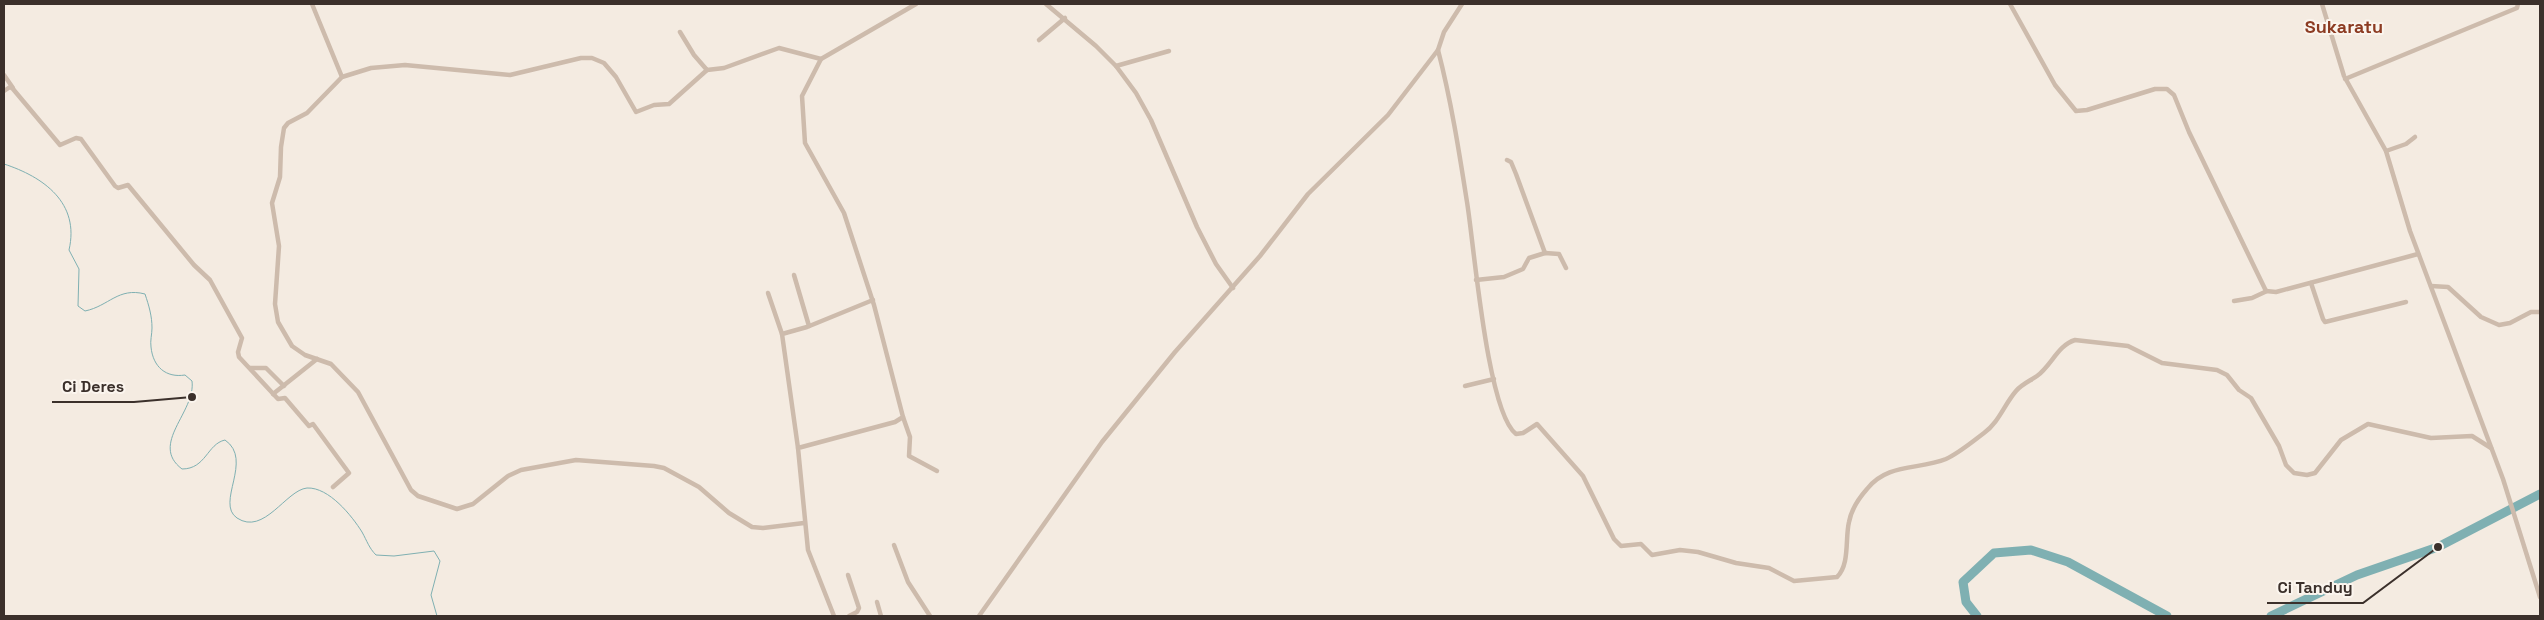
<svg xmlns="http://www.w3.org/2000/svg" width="2544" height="620" font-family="'Space Grotesk',sans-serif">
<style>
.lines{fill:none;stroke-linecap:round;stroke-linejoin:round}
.stream{stroke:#7fb0b2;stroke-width:1}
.river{stroke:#7fb0b2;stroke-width:9}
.minor{stroke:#cdbbac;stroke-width:4.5}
.labels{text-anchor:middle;stroke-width:4;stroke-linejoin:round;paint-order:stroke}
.quarter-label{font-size:18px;font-weight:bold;fill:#8c3b22;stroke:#fbf5ee}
.leader{fill:none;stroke:#3b302b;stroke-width:2}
.callout-dot{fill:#3b302b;stroke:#fbf5ee;stroke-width:2}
.callout-label{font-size:16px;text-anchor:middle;font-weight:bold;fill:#3b302b;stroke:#fbf5ee;stroke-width:4;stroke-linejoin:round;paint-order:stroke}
</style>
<rect width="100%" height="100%" fill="#f4ebe1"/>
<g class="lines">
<!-- stream -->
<path class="stream" d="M4 164C44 177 80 203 69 250L79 269 78 306 85 311C109 306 118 287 145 294 149 306 152 316 152 328 152 334 150 341 151 347 153 367 166 378 185 375L192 381C196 412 149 444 182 469 206 469 207 444 225 440 254 460 215 503 237 518 264 536 286 490 307 488 329 487 352 516 362 532 367 541 369 548 376 555L394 556 434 551 440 561 431 595 437 616"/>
<!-- river -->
<g class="river">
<path d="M1977 616 1966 602 1963 582 1994 553 2031 550 2068 562 2167 616"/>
<path d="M2271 616 2357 575 2438 547 2540 494"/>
</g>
<!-- minor -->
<g class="minor">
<path d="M312 4 342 77"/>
<path d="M1046 4 1096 46 1116 66 1136 93 1151 120 1197 227 1216 264 1233 288"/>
<path d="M2010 4 2055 85 2076 111 2087 110 2155 89H2167L2174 95 2189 132 2266 291 2276 292 2418 254"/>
<path d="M2322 4 2344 76 2386 151 2410 231 2503 479 2540 597"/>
<path d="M680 32 694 55 707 70 724 68 779 48 821 59"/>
<path d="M1039 40 1065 18"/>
<path d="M1438 50C1451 100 1459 151 1467 202 1474 244 1487 412 1516 434L1523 433 1537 424 1583 476 1614 539 1621 546 1641 544 1652 555 1680 550 1698 552 1736 563 1769 568 1794 581 1837 577C1850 565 1845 538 1849 522 1851 511 1859 498 1867 489 1887 463 1919 470 1946 459 1959 453 1972 442 1984 433 1999 422 2004 405 2016 391 2022 384 2030 381 2037 376 2051 366 2058 345 2075 340L2128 346 2162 363 2217 370 2227 375 2239 390 2251 398 2279 446 2286 465 2294 473 2307 475 2315 473 2341 440 2368 424 2431 438 2472 436 2491 448"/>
<path d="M1116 66 1169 51"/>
<path d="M707 70 669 104 654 105 636 112 616 77 604 63 592 58H581L510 75 405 65 371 68 342 77 307 113 288 123 284 128 281 147 280 177 272 203 279 246 275 304 278 322 292 346 305 355 331 364 358 392 411 490 418 496 457 509 473 504 508 476 521 470 576 460 654 466 664 468 699 487 729 513 752 527 763 528 804 523"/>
<path d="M4 75 13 88"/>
<path d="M2345 79 2517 8 2518 4"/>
<path d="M4 91 10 87 13 89 60 145 76 138 81 139 115 186 118 188 128 185 194 265 210 280 242 338 238 352 239 357 278 399 285 398 309 426 313 424 349 473 333 487"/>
<path d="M2386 151 2406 144 2415 137"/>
<path d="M1507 160 1511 162 1516 174 1545 253"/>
<path d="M794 275 809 326"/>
<path d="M1476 280 1504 277 1523 269 1529 258 1545 253 1559 254 1566 268"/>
<path d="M2311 283 2323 319 2325 322 2406 302"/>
<path d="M2431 286 2448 287 2481 317 2499 325 2510 323 2531 312H2540"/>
<path d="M768 293 782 334"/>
<path d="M2234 301 2252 298 2267 291"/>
<path d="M250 368H266L284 386"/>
<path d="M1465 386 1494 379"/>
<path d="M273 394 317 359"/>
<path d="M903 417 910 437 909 456 937 471"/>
<path d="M798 448 782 334 807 327 873 300"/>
<path d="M894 545 908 582 930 616"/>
<path d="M848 575 859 608 857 612 849 616"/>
<path d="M877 602 881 616"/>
<path d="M834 616 808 550 798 448 895 422 903 417 874 305 844 213 805 143 802 96 821 59 916 4"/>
<path d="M979 616 1102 442 1175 352 1260 256 1308 194 1388 115 1438 50 1444 32 1462 4"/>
</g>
</g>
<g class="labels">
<!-- quarter labels -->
<g class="quarter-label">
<text x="2344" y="33">Sukaratu</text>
</g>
</g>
<!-- callouts -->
<path class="leader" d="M192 397L134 402H52M2438 547L2363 603H2267"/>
<g class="callout-dot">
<circle cx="192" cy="397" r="5"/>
<circle cx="2438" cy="547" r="5"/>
</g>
<g class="callout-label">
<text x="93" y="392">Ci Deres</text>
<text x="2315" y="593">Ci Tanduy</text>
</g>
<!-- border -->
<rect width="2544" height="620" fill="none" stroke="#3b302b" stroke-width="10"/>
</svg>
